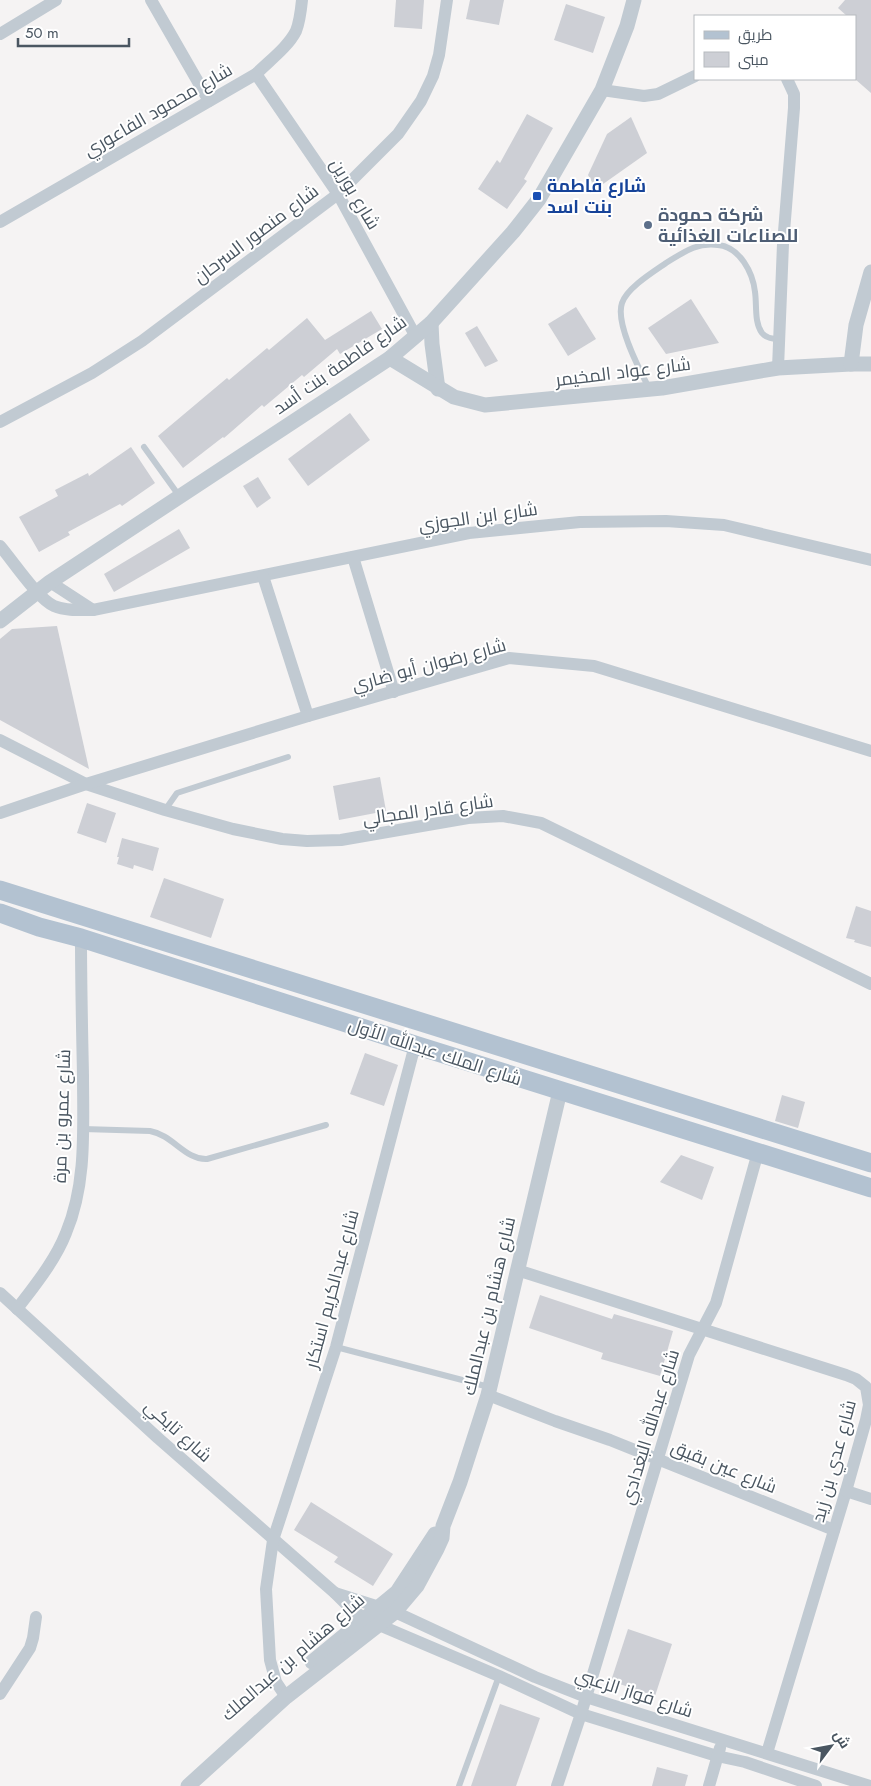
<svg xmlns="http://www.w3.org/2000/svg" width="871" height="1786" font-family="Jost,Cairo,sans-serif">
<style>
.building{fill:#cdcfd5}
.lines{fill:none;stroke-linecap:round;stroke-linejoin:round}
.service{stroke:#c1cad2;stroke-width:6}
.minor{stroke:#c1cad2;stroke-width:12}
.tertiary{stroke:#c1cad2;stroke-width:15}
.primary{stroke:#b3c2d1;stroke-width:19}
.transit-dot{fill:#1a4fb4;stroke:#fff;stroke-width:2}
.service-dot{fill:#5c6f8a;stroke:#fff;stroke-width:2}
.labels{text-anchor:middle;stroke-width:4;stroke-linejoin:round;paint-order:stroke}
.street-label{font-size:18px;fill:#4a5661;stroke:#fff}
.transit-label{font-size:18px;font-weight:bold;fill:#164399;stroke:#fff;text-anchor:start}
.service-label{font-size:18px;font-weight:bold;fill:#4e5e75;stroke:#fff;text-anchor:start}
</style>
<rect width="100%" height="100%" fill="#f5f3f3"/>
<!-- building -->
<g class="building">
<path d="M396 0H424L422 29 394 27Z"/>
<path d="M470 0H504L499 25 466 19Z"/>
<path d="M845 0H871V93L855 79V16H847L838 8Z"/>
<path d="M566 4 605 17 593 53 554 40Z"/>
<path d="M527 114 553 128 524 179 527 181 507 209 478 189 497 160 500 163Z"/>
<path d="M631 117 647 153 596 189 588 175 607 134Z"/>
<path d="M691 299 719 343 666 354 648 328Z"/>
<path d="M576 307 596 339 568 356 548 324Z"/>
<path d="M371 311 382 329 340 354 337 349 304 377 302 375 264 407 262 405 224 438 223 437 183 468 158 436 227 378 229 380 267 348 269 350 307 318 325 340Z"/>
<path d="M477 326 498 361 485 367 465 333Z"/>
<path d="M350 413 370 440 308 486 288 459Z"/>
<path d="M131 447 155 483 122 506 120 504 68 532 70 535 39 552 19 517 58 496 55 490 88 473 89 476Z"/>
<path d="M258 477 271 498 257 508 243 486Z"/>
<path d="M179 529 190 548 114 592 104 574Z"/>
<path d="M57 626 89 769 0 720V639L12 629Z"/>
<path d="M380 777 386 811 339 820 333 786Z"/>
<path d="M87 803 116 813 106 843 77 833Z"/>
<path d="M122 838 159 848 153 871 134 865 133 869 117 864 119 857H117Z"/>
<path d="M164 878 224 899 211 938 150 917Z"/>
<path d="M856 906 871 911V947L854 942 855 940 846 938Z"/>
<path d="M365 1053 398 1065 384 1106 350 1094Z"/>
<path d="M782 1095 805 1102 798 1128 775 1121Z"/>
<path d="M681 1155 714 1167 702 1200 660 1182Z"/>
<path d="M540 1295 612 1319 614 1314 673 1331 660 1376 601 1359 603 1353 529 1328Z"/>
<path d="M311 1502 393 1554 373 1586 334 1562 338 1557 294 1530Z"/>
<path d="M628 1629 672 1644 655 1696 611 1681Z"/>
<path d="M500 1704 540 1718 516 1786H471Z"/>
<path d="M657 1767 688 1775 685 1786H652Z"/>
</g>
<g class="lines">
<!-- service -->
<g class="service">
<path d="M649 388C639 369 615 323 622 303 627 288 653 272 666 263 684 252 697 242 718 245 740 247 753 273 755 292 757 305 754 322 762 333 766 338 773 339 779 339"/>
<path d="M144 447 180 497"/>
<path d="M165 810 177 793 288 757"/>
<path d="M83 1129 150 1131C173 1135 185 1160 207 1159L326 1125"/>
<path d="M336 1347 489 1387"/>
<path d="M459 1786 499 1676"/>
</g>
<!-- minor -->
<g class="minor">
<path d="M151 0 209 101"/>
<path d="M0 34 56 0"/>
<path d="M256 74 338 194 416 337"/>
<path d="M602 90 644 96 658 94 695 76"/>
<path d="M0 222 256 74C269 61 288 47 296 31 300 21 301 10 302 0"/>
<path d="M778 368 783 244 794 108V94L787 79"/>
<path d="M0 422 92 373 142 341 338 194 398 134 421 101 433 76 439 55 447 0"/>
<path d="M0 546C13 561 38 599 54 606 66 611 80 610 93 610L469 533 580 522 666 521 724 525 871 560"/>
<path d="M353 557 394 692"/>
<path d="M263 576 308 716"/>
<path d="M50 582 93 610"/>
<path d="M0 740 86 784 165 810 233 829 282 839 307 841 341 840 468 818 503 816 541 823 871 984"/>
<path d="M0 813 86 784 308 716 509 658 594 666 871 751"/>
<path d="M517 1270 846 1375 856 1379 866 1387 869 1405 866 1420 846 1491 767 1753"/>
<path d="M0 1293 158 1438 335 1593 349 1607 365 1619 499 1676 581 1714 717 1756 745 1762 816 1786"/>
<path d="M17 1309C35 1285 55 1261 66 1233 87 1183 83 1128 83 1075 82 1029 81 984 81 938"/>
<path d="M488 1395 555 1421 610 1440 834 1530"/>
<path d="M846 1491 871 1499"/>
<path d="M335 1593 395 1612 535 1677 586 1697 870 1786"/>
<path d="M0 1694 30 1648 33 1638 36 1617"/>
<path d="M286 1697 276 1682 270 1660 266 1589 273 1540 336 1347 415 1045"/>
<path d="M557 1786 581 1714 689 1355 716 1303 758 1152"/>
<path d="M709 1786 720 1748"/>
</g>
<!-- tertiary -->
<g class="tertiary">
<path d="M431 323 432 344 438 389"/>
<path d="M390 358 454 397 485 405 662 388 778 368 851 364H871"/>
<path d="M851 364 856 325 871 272"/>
<path d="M0 621 50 582 390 358 431 323 513 232 539 199 602 90 627 26 634 0"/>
<path d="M312 1662 397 1592 435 1534"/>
<path d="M188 1786 286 1697 395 1612 417 1586 437 1549 442 1538 443 1526 460 1482 488 1395 560 1091"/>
</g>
<!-- primary -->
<g class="primary">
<path d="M0 890 871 1163"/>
<path d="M0 913 39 927 81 938 415 1045 871 1188"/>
</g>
</g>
<!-- markers -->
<rect class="transit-dot" x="532" y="191" width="10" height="10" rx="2.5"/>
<circle class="service-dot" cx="648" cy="225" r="5"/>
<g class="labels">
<!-- street labels -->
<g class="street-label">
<text transform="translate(158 110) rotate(-30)" y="6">شارع محمود الفاعوري</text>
<text transform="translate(355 194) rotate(59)" y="6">شارع بورين</text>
<text transform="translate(256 234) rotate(-37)" y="6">شارع منصور السرحان</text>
<text transform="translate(340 365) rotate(-35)" y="6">شارع فاطمة بنت أسد</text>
<text transform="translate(623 372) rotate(-7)" y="6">شارع عواد المخيمر</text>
<text transform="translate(478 517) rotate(-8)" y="6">شارع ابن الجوزي</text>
<text transform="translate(429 665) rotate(-15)" y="6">شارع رضوان أبو ضاري</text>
<text transform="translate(428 810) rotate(-8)" y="6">شارع قادر المجالي</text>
<text transform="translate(435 1052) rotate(18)" y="6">شارع الملك عبدالله الأول</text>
<text transform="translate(62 1116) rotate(-88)" y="6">شارع عمرو بن مرة</text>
<text transform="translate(332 1289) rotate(-75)" y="6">شارع عبدالكريم استكار</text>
<text transform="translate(489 1306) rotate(-77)" y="6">شارع هشام بن عبدالملك</text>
<text transform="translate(650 1427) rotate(-73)" y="6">شارع عبدالله البغدادي</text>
<text transform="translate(178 1431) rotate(42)" y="6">شارع تايكي</text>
<text transform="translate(834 1461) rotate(-75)" y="6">شارع عدي بن زيد</text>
<text transform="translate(724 1467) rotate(22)" y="6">شارع عين بقيق</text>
<text transform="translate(293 1657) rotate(-41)" y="6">شارع هشام بن عبدالملك</text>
<text transform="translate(634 1693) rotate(18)" y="6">شارع فواز الزعبي</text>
</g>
<!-- transit labels -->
<g class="transit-label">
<text x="547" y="192">شارع فاطمة<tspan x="547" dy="21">بنت اسد</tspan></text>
</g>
<!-- service labels -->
<g class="service-label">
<text x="658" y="221">شركة حمودة<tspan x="658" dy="21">للصناعات الغذائية</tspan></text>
</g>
</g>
<!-- legend -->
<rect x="694" y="15" width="162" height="65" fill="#ffffff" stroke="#b7bbc0"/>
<rect x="704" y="31" width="25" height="8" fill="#b3c2d1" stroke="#b7bbc0"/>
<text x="738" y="40" font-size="15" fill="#4a5661">طريق</text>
<rect x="704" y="52" width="25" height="15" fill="#cdcfd5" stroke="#b7bbc0"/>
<text x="738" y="65" font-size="15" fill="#4a5661">مبنى</text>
<!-- north arrow -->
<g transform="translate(831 1746) rotate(58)" stroke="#ffffff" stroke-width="4" paint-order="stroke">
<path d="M0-4L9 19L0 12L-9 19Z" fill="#4a5661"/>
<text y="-8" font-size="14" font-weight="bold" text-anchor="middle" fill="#4a5661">ش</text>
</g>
<!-- scale -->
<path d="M18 38v8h111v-8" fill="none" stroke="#4a5661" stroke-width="2.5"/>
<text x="25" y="38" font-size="15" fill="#4a5661" stroke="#ffffff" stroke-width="4" paint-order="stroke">50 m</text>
</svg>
